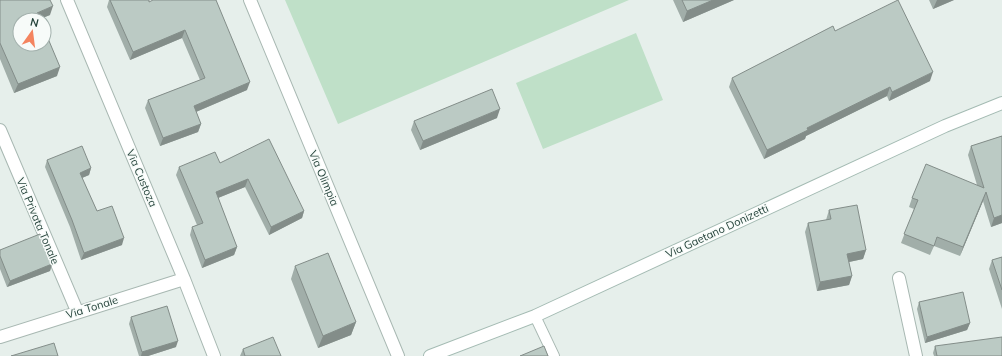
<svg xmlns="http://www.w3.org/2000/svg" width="1002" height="356" font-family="Mulish,sans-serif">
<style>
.green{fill:#bfe0c8}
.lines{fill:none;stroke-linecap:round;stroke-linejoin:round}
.lane-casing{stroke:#a8b8b2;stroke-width:12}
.street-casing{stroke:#a8b8b2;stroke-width:14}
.secondary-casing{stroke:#a4bbb3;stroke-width:14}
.lane{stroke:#fff;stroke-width:10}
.street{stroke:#fff;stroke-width:12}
.secondary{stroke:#fff;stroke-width:12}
.wall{fill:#a1aea9}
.shaded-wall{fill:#838d89}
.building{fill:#bbcac4;stroke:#838d89}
.labels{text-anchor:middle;stroke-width:3;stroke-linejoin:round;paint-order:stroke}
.street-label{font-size:11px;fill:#24423a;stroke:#f7fbf9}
</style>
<rect width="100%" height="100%" fill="#e6efeb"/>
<path class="green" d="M285,0h344l-291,124z
M636,33l27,67 -120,49 -27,-66z"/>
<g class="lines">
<g class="lane-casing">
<path id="lane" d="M535,316l19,40"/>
</g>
<g class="street-casing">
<path id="street" d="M67,0l117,279 30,77
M250,0l148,356
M0,130l77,181
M899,278l17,78
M0,337l184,-58"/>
</g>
<g class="secondary-casing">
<path id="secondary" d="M430,356l105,-40 410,-190 57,-23"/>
</g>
<use href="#lane" class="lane"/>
<use href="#street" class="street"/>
<use href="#secondary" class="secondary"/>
</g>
<path class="wall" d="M0,0l50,15 -10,4 17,57 -43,17 -14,-34z
M109,0h40v2l67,-2 31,90 -51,22 5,12 -3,8 -38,14 -15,-38 3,-8 52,-20 -18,-42 -52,22 -23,-53z
M673,0h61l-51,22z
M929,0h25l-21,9z
M835,31l95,50 -41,20 -2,-5 -81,40 -1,3 -41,20 -35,-72 3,-9z
M497,118l-77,32 -9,-20 3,-9z
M1002,136v87l-11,4 -8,-26 -23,55 -26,-10 -4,9 -29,-12 13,-34 -5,-2 3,-9 65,-13 -9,-30 3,-9z
M47,160l44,8 -2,7 -7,3 15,33 25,34 -41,15 -11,-33 -25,-60z
M220,163l84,48 -2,7 -33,17 -24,-48 -27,11 19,49 -3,8 -32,13 -12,-33 2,-8 5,-2 -21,-50 3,-8z
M829,210l37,40 -3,9 -14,3 3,14 -3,9 -32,6 -12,-59 3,-9 18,-3z
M0,250l52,14 -2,7 -43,16 -7,-18z
M1002,257v52l-13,-40 3,-9z
M295,266l61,56 -5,13 -33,13 -27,-69z
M919,302l51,21 -3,7 -42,13 -8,-34z
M131,317l45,30 -28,9h-9l-10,-32z
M935,346l67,10h-68l-1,-3z
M243,349l38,7h-41z"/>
<path class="shaded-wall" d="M713,0h21l-51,22 4,-11z
M937,0h17l-21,9z
M53,6l-3,9 -13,5v-7z
M185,30l-3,8 -52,22 3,-8z
M60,67l-3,9 -43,17 4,-9z
M933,72l-3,9 -41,20 3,-9z
M250,82l-3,8 -56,24 3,-8z
M890,87l-3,9 -81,40 -1,3 -41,20 3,-9 40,-22z
M500,109l-3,9 -77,32 3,-9z
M201,124l-3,8 -38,14 3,-8z
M91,168l-2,7 -12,5 3,-7z
M248,179l-3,8 -32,13 3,-8z
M986,192l-3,9 -23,55 3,-9z
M304,211l-2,7 -33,17 2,-8z
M1002,215v8l-11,4 3,-9z
M124,238l-2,7 -41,15 3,-7z
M237,247l-3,8 -32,13 3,-8z
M866,250l-3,9 -19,4 3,-9z
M52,264l-2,7 -43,16 3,-6z
M852,276l-3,9 -32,6 3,-9z
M356,322l-5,13 -33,13 5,-12z
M970,323l-3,7 -42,13 2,-6z
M178,341l-2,6 -28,9h-7l1,-4z"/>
<path class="building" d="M0,0h50l3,6 -16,7 3,7h-20v24h24v-15l16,38 -42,17 -18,-41z
M110,0h39v2l4,-2h63l34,82 -56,24 7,18 -38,14 -15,-38 57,-22 -20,-48 -52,22z
M682,0h31l-26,11z
M898,0l35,72 -41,20 -2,-5 -83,41 1,2 -41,20 -35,-72 101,-52 2,5z
M492,89l8,20 -77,32 -9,-20z
M1002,136v79l-8,3 -8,-26 -23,55 -26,-10 -3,9 -30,-12 14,-34 -6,-2 14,-34 58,24 -13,-42z
M269,139l35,72 -33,16 -23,-48 -32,13 21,55 -32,13 -13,-33 11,-4 -24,-56 36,-15 5,11z
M82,146l9,22 -11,5 17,38 15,-5 12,32 -40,15 -12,-33 -25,-60z
M857,205l9,45 -19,4 5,22 -32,6 -12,-59 23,-4 -2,-9z
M40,234l12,30 -42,17 -10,-25v-6z
M328,253l28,69 -33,14 -28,-70z
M1002,257v33l-10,-30z
M963,292l7,31 -43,14 -8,-35z
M167,306l11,35 -36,11 -11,-35z
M273,337l8,19h-36l-2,-7z
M1002,337v19h-65l-2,-10z
M54,343l4,13h-47z
M544,346l4,10h-28z"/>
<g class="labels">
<g class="street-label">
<text transform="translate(142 178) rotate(67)" y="4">Via Custoza</text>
<text transform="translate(324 178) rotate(67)" y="4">Via Olimpia</text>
<text transform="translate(38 221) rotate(67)" y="4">Via Privata Tonale</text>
<text transform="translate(717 231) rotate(-25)" y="4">Via Gaetano Donizetti</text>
<text transform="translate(92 307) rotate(-17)" y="4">Via Tonale</text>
</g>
</g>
<g transform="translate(32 32) rotate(14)"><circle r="19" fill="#f7fbf9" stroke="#a3b1ad"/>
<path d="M0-3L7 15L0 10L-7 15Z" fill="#f4845f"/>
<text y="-6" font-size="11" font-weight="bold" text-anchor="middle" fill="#24423a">N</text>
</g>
</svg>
